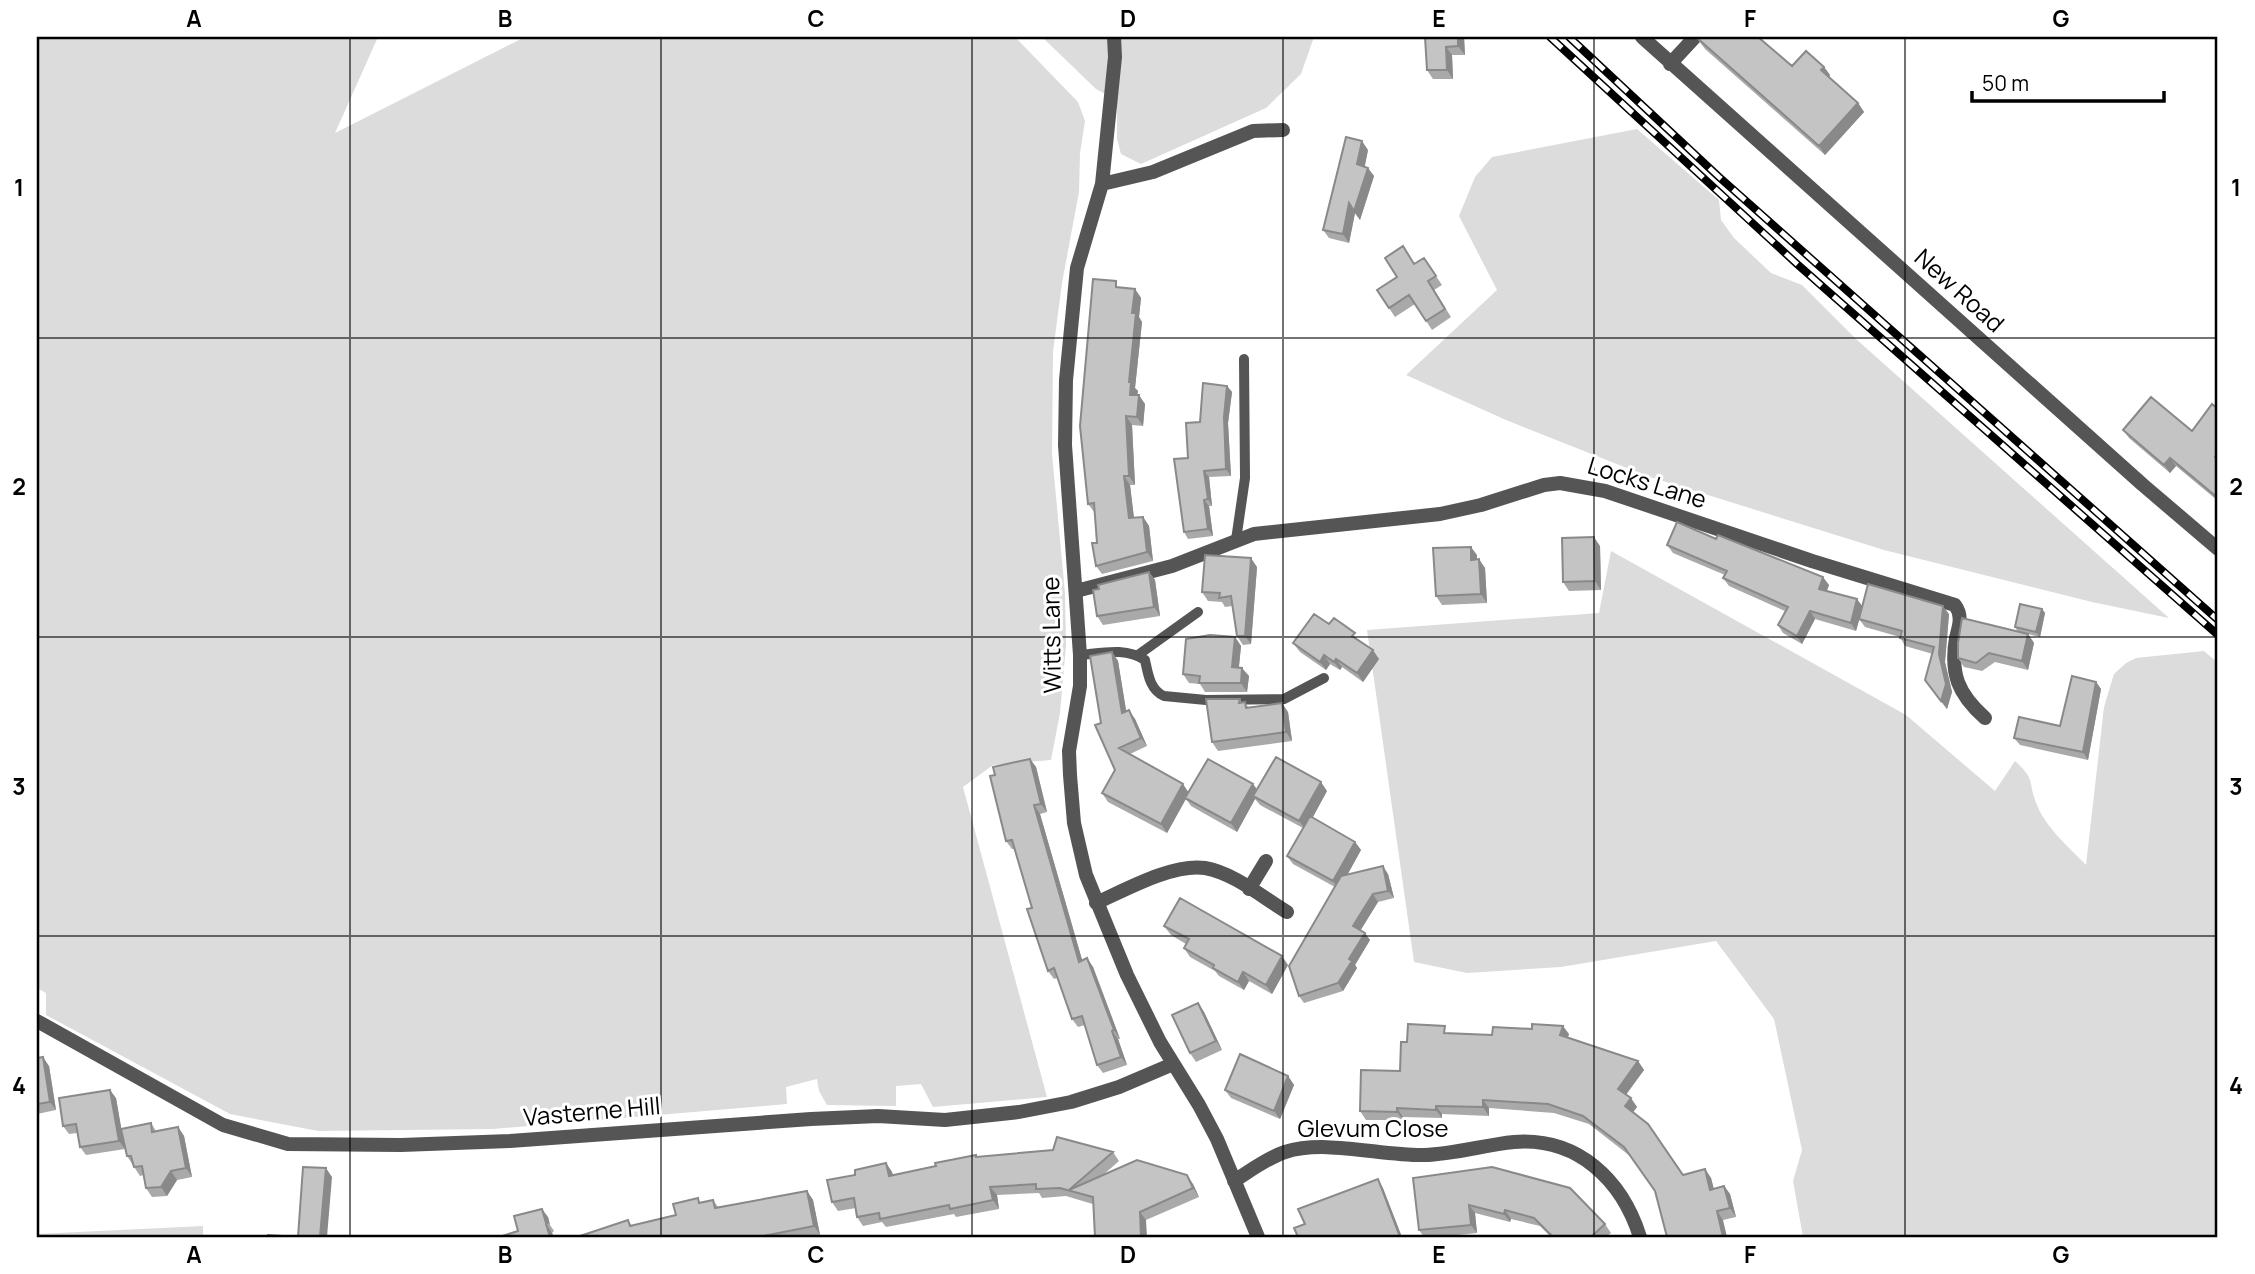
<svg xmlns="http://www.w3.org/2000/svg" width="2255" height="1274" font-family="Manrope,sans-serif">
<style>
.green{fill:#dcdcdc}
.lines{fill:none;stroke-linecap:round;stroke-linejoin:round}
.lane{stroke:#555;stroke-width:10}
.street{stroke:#555;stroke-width:14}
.rail-casing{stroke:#000;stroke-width:8}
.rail{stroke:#fff;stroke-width:5;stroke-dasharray:16;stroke-linecap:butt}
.wall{fill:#a9a9a9}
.shaded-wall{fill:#898989}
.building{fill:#c4c4c4;stroke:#898989;stroke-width:2}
.grid{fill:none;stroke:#000;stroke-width:2;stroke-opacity:0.55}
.labels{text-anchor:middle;stroke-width:6;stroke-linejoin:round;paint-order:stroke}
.street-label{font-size:24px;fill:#000;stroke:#fff}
.neatline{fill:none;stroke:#000;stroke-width:2.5}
.grid-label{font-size:23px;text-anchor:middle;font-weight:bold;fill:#000}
</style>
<rect width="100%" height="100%" fill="#fff"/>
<path class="green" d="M37,37h341l-43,96 190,-96h490l63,65 7,19 -5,32 -1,39 -17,91 -9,69 -1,102 13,139 1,52 -6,68 -9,47 -58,5 -30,22 84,310 -114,10 -12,-23 -25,2v20l-69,-1 -8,-14 -2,-12 -31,8 1,17 -294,25 -175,2 -88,-17 -184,-99v-22l-9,-5z
M1042,37h272l-13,37 -35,34 -125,56 -20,-10 -4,-15v-39l-21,-11z
M1637,129l82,71 2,20 13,18 37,35 31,12 54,54 313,279 -77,-16 -208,-52 -237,-74 -141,-56 -100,-45 91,-85 -38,-74 16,-39 17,-20z
M1611,551l295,164 89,76 20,-30c22,20 12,20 22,44 9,23 32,42 49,60l18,-158 10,-33 12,-11 10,-5 68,-7 14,12v574h-415l-10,-56 9,-31 -28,-131 -58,-78 -155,26 -94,6 -53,-11 -47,-332 232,-17z
M203,1226v11h-166v-3z"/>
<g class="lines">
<path class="lane" d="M1236,540l9,-62 -1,-119
M1080,655c22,-2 46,-8 65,5 3,14 5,30 19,36l42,4 78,-1 40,-21
M1138,655l60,-43"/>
<path class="street" d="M1114,37l1,20 -13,127 -25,84 -11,112 -1,65 15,210v31l-11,65 1,24 4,48 12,52 41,100 33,67 39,63 18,34 41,98
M1642,37l501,448 75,64
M1670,64l25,-27
M1102,184l51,-12 100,-41 30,-1
M1076,591l96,-25 82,-32 186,-20 41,-9 63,-20 16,-2 45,8 207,70 143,44c8,11 4,21 1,33 -6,36 2,56 29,80
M1249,889l17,-28
M1096,903c29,-13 77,-40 109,-35 29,5 57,29 82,44
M37,1021l186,104 65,19 113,1 109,-4 301,-22 67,-3 67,4 74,-8 52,-10 48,-15 54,-23
M1234,1181c16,-10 33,-23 51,-29 40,-13 97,4 139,3 31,-1 60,-10 90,-13 64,-5 108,38 126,95"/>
<g class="rail-casing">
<path id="rail" d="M1550,37l247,227 421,371
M1569,37l150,140 499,443"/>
</g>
<use href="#rail" class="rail"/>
</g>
<path class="wall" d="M1425,37h39l1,18h-13l1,24h-20l-6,-9z
M1696,37l96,29 32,1 6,8 -1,2 29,26 6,9 -39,43 -120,-106z
M1368,150l-3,16 9,10 -14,44 -5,-7 -6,30 -20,-5 -6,-8z
M1424,258l18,27 -8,5 17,27 -19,13 -17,-26 -20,13 -18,-27z
M1121,287l14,2 6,9 -2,19 3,5 -7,66 3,3 -1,4 8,9 -2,22 -11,-1 3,60h-5l4,33 9,-1 6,9 4,35 -51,13 -6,-8 1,-23 -2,-30 -7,-9z
M1227,386l5,6 -4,31 3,53 -22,1 3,29h-3l4,30 -25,3 -4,-7 4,-74 12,-36z
M2218,409v92l-42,-35 -6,7 -41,-35 -6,-8 69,1z
M1716,539l113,46 -2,6 35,16 87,7 -4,48 7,30 -5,17 -22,-29 8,-26 -28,-8 -5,-9 -35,-10 -6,-8 -3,12 -41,-12 -13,25 -19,-11 -5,-8 7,-14 -56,-25 -6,-8 2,-3 -52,-22 -6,-8z
M1600,546l1,44 -32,1 -6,-9z
M1477,555v4l8,9 2,35 -45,2 -6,-9z
M1257,567l-6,77 -8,1 -6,-9 -5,-30 -7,1 -3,-5 -14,-1 -6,-9z
M1149,572l6,8 5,36 -57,9 -6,-9z
M2042,609l3,4 -5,24 -12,-3 6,9 -6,27 -33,-8 -13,9 -18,-4 -6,-9 60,-26 -3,-5z
M1329,624l32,18 18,17 -16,23 -21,-15 -2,3 -10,-6 -4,6 -26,-18 -7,-9z
M1235,637l6,9 -2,21 10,9 -2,16h-42l-5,-8 -11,-1 -6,-9z
M1112,652l6,9 8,50 9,8 12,27 -17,8 58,38 65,-8 4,6 70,1 -15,27 43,24 6,8 -14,25 41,-1 6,24 -16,4 -18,28 10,10 -15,25 2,3 -14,23 -39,12 -5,-7 36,-109 -42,-23 -6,-8 16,-28 -43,-23 -5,-6 -18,33 -46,-26 -5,-7 -19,34 -59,-31 -6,-9 13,-23 -14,-47z
M2096,682l5,7 -13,71 -68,-15 -6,-7 46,-12z
M1240,699l2,4 7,4 39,5 4,29 -74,10 -6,-9z
M1030,759l6,8 11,45 -7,2 42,146 5,-2 6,9 27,72h-2l9,26 -24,8 -6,-8 -12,-40 -7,2 -6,-8 -15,-41 -3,1 -6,-8 -16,-63 -18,-59h-2l-6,-8z
M1164,926l124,39 -16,29 -23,-13 -5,9 -25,-14 -4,-5 -25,-14 -6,-9 2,-4 -15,-9z
M1198,1003l6,9 18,38 -26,12 -6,-9z
M1450,1033l42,2 77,-1 -2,4 71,23 6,9 -18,25 11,12 -4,5 50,63 22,-6 6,9 3,11 10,-3 6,8 6,23 -13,3 -58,5 -10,-34 -25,-35 -41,-32 -35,-11 -65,-5v8l-47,-2v4l-39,-1v3h-37l-6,-9 40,-40 7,-29z
M37,1055v3l12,8 7,44 -19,4z
M1288,1076l6,9 -14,34 -49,-21 -6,-8z
M116,1098l5,31 30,-6 5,8 22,-4 6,9 8,41 -15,3 -10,16 -15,1 -6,-9 -2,-13 -4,1 -13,-20 -5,-26 3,19 -39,6 -6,-8 -3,-14 -8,1 -6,-8z
M1113,1152l6,9 -16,14 90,9 6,13 -53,23 -80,-24 -24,2 -3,-5 -42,2 2,14 -43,8 -2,-3 -68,13 -4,-5 -19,4 -6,-9 -1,-9 -18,3 -6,-9 23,-27 31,-12 6,9 1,3 43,-9 40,-11 1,2z
M1413,1178l192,46 6,9 -5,4h-55l-11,-11 -29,-7 -1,3 -35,-9 2,20 -37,4h-16l-5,-7z
M807,1191l6,9 7,35 -13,2h-230l51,-17 4,6 44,-11 25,-13 12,-2 5,7z
M548,1217l2,8 4,6 -2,2 2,4h-55l19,-6z"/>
<path class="shaded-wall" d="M1458,37h6l1,18 -7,-9z
M1446,47l6,8 1,24 -6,-9z
M1824,67l6,8 -2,4 -7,-9z
M1858,103l6,9 -39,43 -6,-9z
M1362,141l6,9 -5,23 -6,-9z
M1368,168l6,8 -14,44 -5,-7 -6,30 -6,-9 6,-31z
M1135,289l6,9 -2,19 3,5 -7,66 3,3 -2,12 -6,-8 -1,-13 3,-69z
M1227,386l5,6 -4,31 3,53 -5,-7 -2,-52z
M1139,395l6,9 -2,22 -6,-9z
M1126,416l6,9 3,60 -6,-9z
M2170,458l6,8 -6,7 -6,-8z
M1204,471l5,6 3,29 -4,-7z
M1124,476l6,9 5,42 -6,-9z
M1204,500l5,6 4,30 -5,-7z
M1143,517l6,9 4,35 -6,-9z
M1594,537l6,9 1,44 -6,-9z
M1471,547l6,8v13l-6,-8z
M1251,558l6,9 -6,77 -6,-8z
M1479,559l6,9 2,35 -6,-9z
M1149,572l6,8 5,36 -6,-9z
M1823,577l6,8 -5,12 -5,-8z
M1857,599l6,8 -7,24 -5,-8z
M1943,606l6,8 -4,48 7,30 -5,17 -6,-8 -2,-47z
M2042,609l3,4 -5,24 -4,-5z
M1810,611l5,8 -13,25 -5,-8z
M2028,634l6,9 -6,27 -6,-9z
M1235,637l6,9 -3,29 -6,-8z
M1373,650l6,9 -16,23 -6,-9z
M1112,652l6,9 10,61 -6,-9z
M1324,655l6,9 -4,6 -6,-8z
M1336,659l6,8 -2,3 -6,-8z
M1242,668l7,8 -2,16 -6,-9z
M2096,682l5,7 -13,71 -5,-8z
M1282,703l6,9 4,29 -6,-9z
M1129,710l6,9 12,27 -6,-8z
M1030,759l6,8 11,45 -6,-8z
M1321,782l6,9 -21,39 -7,-9z
M1183,784l6,9 -22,40 -6,-9z
M1253,784l6,8 -6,4 2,3 -18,33 -6,-9z
M1034,805l6,9 45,156 -6,-8z
M1355,842l6,8 -22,40 -6,-9z
M1383,866l5,8 6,24 -6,-7z
M1373,894l5,8 -19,31 -6,-7z
M1365,933l5,7 -15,25 2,3 -14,23 -5,-8 11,-24z
M1282,956l6,9 -16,29 -6,-9z
M1087,958l6,9 27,72 -6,-9z
M1243,972l6,9 -5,9 -6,-8z
M1198,1003l6,9 18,38 -6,-9z
M1563,1026l6,8 -3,10 -6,-9z
M1112,1031l6,8 9,26 -6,-8z
M43,1057l6,9 7,44 -6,-8z
M1638,1061l6,9 -20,27 -6,-8z
M1288,1076l6,9 -14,34 -6,-8z
M110,1090l6,8 9,51 -6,-8z
M1631,1098l6,9 -6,8 -6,-9z
M1483,1100l6,8v8l-6,-9z
M1436,1106l6,8v4l-6,-8z
M1397,1108l6,9v3l-6,-8z
M178,1127l6,9 8,41 -6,-9z
M886,1163l6,9 3,12 -6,-8z
M326,1168l6,9 -5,60h-7z
M1705,1169l6,9 5,20 -6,-8z
M171,1171l6,9 -10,16 -6,-9z
M1187,1175l6,9 6,13 -6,-9z
M1378,1179l5,9 19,49h-2z
M1724,1186l6,8 6,23 -6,-9z
M990,1187l7,8 2,14 -6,-9z
M807,1191l6,9 7,35 -6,-9z
M1469,1205l6,8 2,20 -6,-8z
M542,1209l6,8 2,8 -2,-3 -1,2z
M1505,1210l6,9 -1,3 -6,-8z
M1717,1211l6,9 4,17h-4z
M1140,1212l6,8 1,17h-6z
M546,1224l6,9 2,4h-4z"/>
<path class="building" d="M1425,37h33v9l-12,1 1,23h-20z
M1696,37h62l34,29 14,-15 18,16 -3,3 37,33 -39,43z
M1346,137l16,4 -5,23 11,4 -14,43 -5,-8 -6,31 -20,-4z
M1403,246l11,18 10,-6 12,18 -8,5 17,28 -19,12 -17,-26 -20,13 -12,-18 20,-13 -12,-19z
M1093,279l23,2v6l19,2 -3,24h4l-7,69h2l-1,13h9l-2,22 -11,-1 3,60h-5l5,42 14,-1 4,35 -51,14 -4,-23h5l-3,-40 -6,1 -8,-78z
M1203,383l24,3 -3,31 2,52 -22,2 4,28 -4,1 4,29 -24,3 -10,-73 14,-1 -2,-35 14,-1z
M2151,397l41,34 20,-27 6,5v44l-3,4 3,3v38l-48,-40 -6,7 -41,-35z
M1677,522l39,17 2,-4 105,42 -4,12 38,10 -6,24 -41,-12 -13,25 -19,-11 10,-18 -65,-29 4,-7 -60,-26z
M1594,537l1,44 -32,1 -1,-44z
M1471,547v13l8,-1 2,35 -45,2 -3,-48z
M1205,555l46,3 -6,78h-8l-6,-40 -12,2 1,-5 -18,-1z
M1149,572l5,35 -57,9 -4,-26 6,-1 -1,-4z
M1868,584l75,22 -4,48 7,30 -5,17 -16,-21 9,-33 -34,-9 2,-7 -43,-12z
M2020,604l22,5 -6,23 -21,-5z
M1314,614l15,10 5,-6 21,15 -3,3 21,14 -16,23 -21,-14 -2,3 -10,-7 -4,7 -27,-19z
M1962,618l66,16 -6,27 -33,-8 -13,10 -18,-5v-15z
M1210,635l25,2 -3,30 10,1 -1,15h-42l1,-7 -17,-2 3,-35z
M1112,652l10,61 7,-3 12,28 -22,10 64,36 -22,40 -59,-31 13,-23 -20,-45 6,-2 -11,-67z
M2072,676l24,6 -13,70 -69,-14 5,-21 41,9z
M1206,699h34l-1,4 6,-1 1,6 36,-5 4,29 -74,10z
M1276,757l45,25 -22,39 -46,-25z
M1030,759l11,45 -7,1 45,157 8,-4 27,72 -2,1 9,26 -24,8 -15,-49 -10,3 -18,-51 -6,3 -21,-62 5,-1 -20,-68 -6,1 -16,-65 5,-1 -2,-8z
M1208,759l45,25 -22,39 -46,-25z
M1310,816l45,26 -22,39 -46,-25z
M1383,866l5,25 -15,3 -20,32 12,7 -16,26 3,2 -14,22 -39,13 -10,-30 52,-90z
M1180,898l102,58 -16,29 -23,-13 -5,10 -25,-14 1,-3 -30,-17 5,-9 -25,-13z
M1198,1003l18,38 -26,12 -18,-38z
M1408,1024l37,2 -1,7 48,2 1,-8 39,2v-5l31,2 -3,9 78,26 -20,28 13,9 -6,8 23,18 35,51 22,-6 5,21 14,-4 6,22 -13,3 6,26h-56l-12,-46 -31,-44 -41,-31 -35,-12 -65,-4v7l-47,-1v4l-39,-2v4l-37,-1 1,-41 39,1 1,-29h6z
M1240,1054l48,22 -14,35 -49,-21z
M43,1057l7,45 -13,2v-46z
M110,1090l9,51 -39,6 -4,-23 -13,2 -4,-28z
M151,1123l1,9 26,-5 8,41 -15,3 -10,16 -15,1 -4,-22 -8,1 -3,-11h-4l-6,-27z
M1057,1137l56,15 -44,38 68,-30 50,15 6,13 -53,24 1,25h-46l-2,-40 -33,-9 -24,1v-5l-46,3 3,13 -43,9 -1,-4 -69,14 -1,-6 -22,4 -3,-19 -22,4 -5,-22 28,-5v-5l31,-7 3,13 47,-10 -1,-3 41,-8v2l77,-7z
M303,1167l23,1 -6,69h-22z
M1492,1167l78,21 35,36 -14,13h-38l-19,-19 -29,-8 -1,4 -35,-9 2,20 -52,5 -6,-52z
M1378,1179l22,58h-102l-4,-9 11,-4 -7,-15z
M807,1191l7,35 -56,11h-181l51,-17 2,6 46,-11 -3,-11 25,-6 1,5 14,-3 2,8z
M542,1209l4,14 2,-1 -2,2 4,13h-51l19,-6 -4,-15z
M268,1235l29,2h-29z"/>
<path class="grid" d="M350,37v1200M661,37v1200M972,37v1200M1283,37v1200M1594,37v1200M1905,37v1200M37,338h2181M37,637h2181M37,936h2181"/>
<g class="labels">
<g class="street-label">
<text transform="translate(1959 291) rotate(42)" y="8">New Road</text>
<text transform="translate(1647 483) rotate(17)" y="8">Locks Lane</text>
<text transform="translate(1052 635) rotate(-91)" y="8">Witts Lane</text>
<text transform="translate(592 1112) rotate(-5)" y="8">Vasterne Hill</text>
<text x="1373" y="1137">Glevum Close</text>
</g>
</g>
<rect width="2255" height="1274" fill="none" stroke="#ffffff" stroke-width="77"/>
<path d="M1972 91v10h192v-10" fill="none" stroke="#000000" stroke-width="3.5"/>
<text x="1982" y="91" font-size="21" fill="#000000" stroke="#ffffff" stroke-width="5" paint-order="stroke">50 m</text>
<rect x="38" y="38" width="2178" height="1198" class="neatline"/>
<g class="grid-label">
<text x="194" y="27">A</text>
<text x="505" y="27">B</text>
<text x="816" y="27">C</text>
<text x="1128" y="27">D</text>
<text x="1439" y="27">E</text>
<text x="1750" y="27">F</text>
<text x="2061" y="27">G</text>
<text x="19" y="196">1</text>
<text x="2236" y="196">1</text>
<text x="19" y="495">2</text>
<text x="2236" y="495">2</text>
<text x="19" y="795">3</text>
<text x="2236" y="795">3</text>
<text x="19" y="1094">4</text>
<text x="2236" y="1094">4</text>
<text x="194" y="1263">A</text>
<text x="505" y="1263">B</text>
<text x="816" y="1263">C</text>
<text x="1128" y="1263">D</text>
<text x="1439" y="1263">E</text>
<text x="1750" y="1263">F</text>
<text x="2061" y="1263">G</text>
</g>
</svg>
